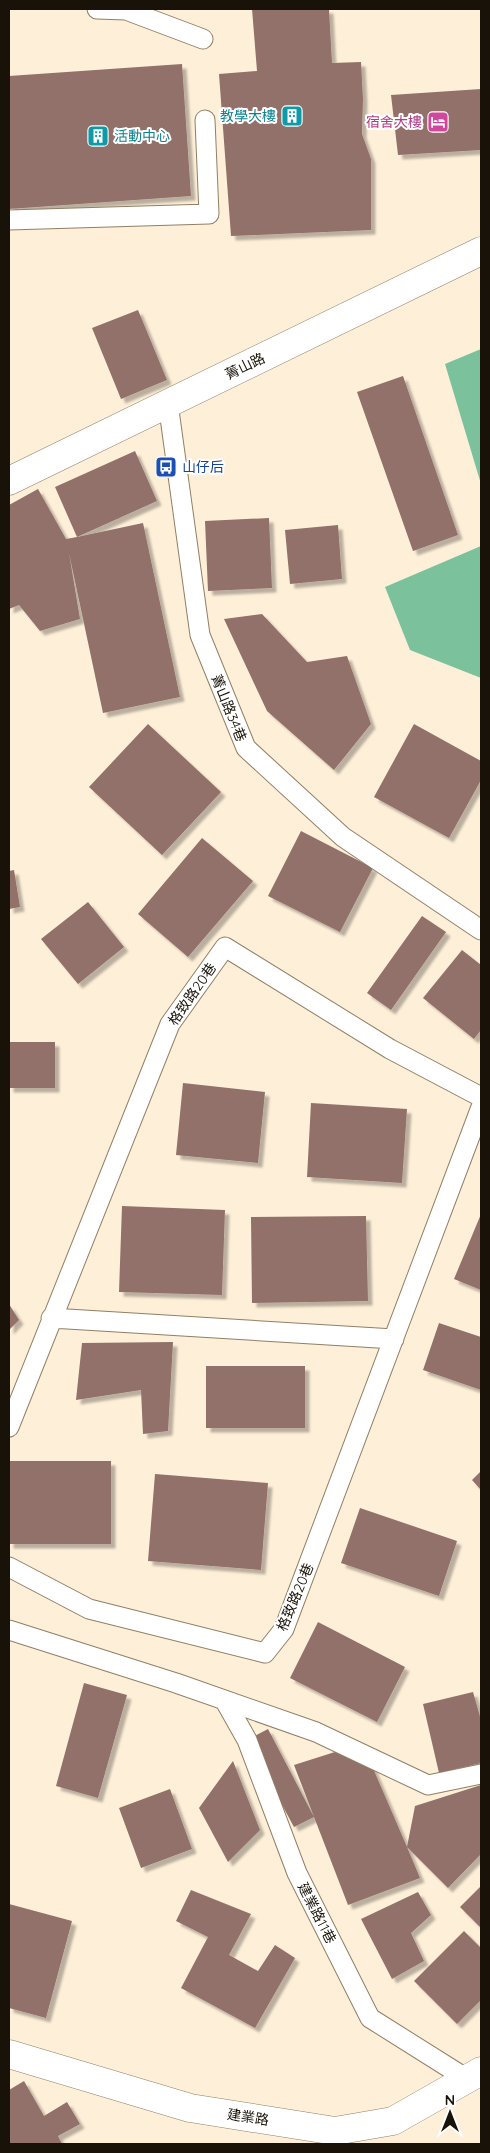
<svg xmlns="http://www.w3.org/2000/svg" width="490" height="2153" font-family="Quicksand,'Noto Sans TC',sans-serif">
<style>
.forest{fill:#7ac19c}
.building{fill:#917169;filter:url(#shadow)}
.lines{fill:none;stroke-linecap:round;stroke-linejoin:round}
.service-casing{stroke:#917f65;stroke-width:21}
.minor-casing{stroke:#917f65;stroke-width:29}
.tertiary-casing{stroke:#917f65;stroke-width:29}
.service{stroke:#fff;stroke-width:19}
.minor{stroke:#fff;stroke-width:28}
.tertiary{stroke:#fff;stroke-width:28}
.labels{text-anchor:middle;stroke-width:4;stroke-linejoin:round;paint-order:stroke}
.culture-label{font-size:14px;fill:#0d838f;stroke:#fff;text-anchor:end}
.hotel-label{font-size:14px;fill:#b23c85;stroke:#fff;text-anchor:end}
.street-label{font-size:14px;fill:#181208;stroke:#fff}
.transit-label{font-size:14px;fill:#164399;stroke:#fff;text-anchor:start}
</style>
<defs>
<filter id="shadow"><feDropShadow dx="4.5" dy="4.5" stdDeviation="1" flood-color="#0004"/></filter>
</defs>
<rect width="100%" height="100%" fill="#feefd8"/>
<path class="forest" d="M481,349v135l-36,-120z
M481,546v132l-71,-28 -25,-63z"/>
<path class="building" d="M252,9h77l3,54 29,-1 2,37 -1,35 9,25v71l-140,6 -12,-162 38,-3z
M182,64l9,132 -182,13v-133z
M481,89v61l-83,5 -7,-60z
M138,310l29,70 -46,19 -29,-71z
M403,376l55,159 -45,16 -56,-159z
M135,451l22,50 -80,36 66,-14 37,174 -77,16 -34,-160 11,66 -40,12 -21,-26 -10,4v-104l29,-16 28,50 11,-2 -22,-50z
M269,518l3,70 -64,3 -3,-70z
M338,525l4,54 -52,5 -5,-54z
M262,614l45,48 40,-6 24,68 -37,46 -67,-59 -43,-92z
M148,724l73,68 -59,63 -73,-68z
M414,724l67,37v19l-32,58 -75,-41z
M301,831l72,37 -33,64 -72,-36z
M202,838l51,43 -65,76 -50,-43z
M14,870l6,37 -11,2v-38z
M88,902l36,45 -46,37 -37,-45z
M422,916l24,16 -55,78 -24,-17z
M462,950l19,15v65l-7,9 -51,-41z
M9,1042h46v46h-46z
M183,1083l82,9 -7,71 -82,-8z
M311,1103l96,6 -5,74 -95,-6z
M122,1206l103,4 -3,85 -103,-3z
M481,1214v76l-27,-11z
M366,1216l2,85 -116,2 -1,-86z
M9,1304l10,16 -10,10z
M439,1323l42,14v53l-58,-20z
M173,1342l-5,89 -25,3 -2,-44 -65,10 6,-57z
M206,1366h99v62h-99z
M9,1461h102v83h-102z
M481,1471v19l-9,-10z
M155,1474l113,9 -7,87 -113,-9z
M360,1508l97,33 -18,55 -98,-33z
M318,1622l87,45 -28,55 -87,-44z
M84,1683l43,12 -29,103 -42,-12z
M473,1692l8,28v43l-42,10 -16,-69z
M268,1729l46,88 -20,10 -47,-87z
M338,1751l34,15 35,81 8,-41 66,-21v69l-33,34 -41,-41 13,31 -72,27 -54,-140z
M233,1761l27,69 -32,32 -29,-54z
M170,1789l22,60 -51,19 -22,-60z
M481,1886v42l-21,-21z
M191,1890l60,24 -22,41 29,16 17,-26 20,13 -40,70 -74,-40 27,-51 -32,-16z
M418,1892l13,23 -20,18 13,28 -32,18 -31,-60z
M9,1904l63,17 -26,97 -37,-10z
M464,1931l17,17v52l-24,24 -43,-43z
M24,2081l20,35 23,-14 13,22 -22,12 4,8h-53v-54z"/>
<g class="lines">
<g class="service-casing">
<path id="service" d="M97,9l29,1 77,29
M9,220l200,-6 -4,-94
M168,403l32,232 46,113 97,89 138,93
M51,1318l343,21
M9,1427l161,-403 55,-77 165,102 91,48
M9,1567l80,42 176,44 19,-24 197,-522
M9,1630l167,53 140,49 112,53 53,-11
M225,1701l22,39 50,133 73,145 97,61"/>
</g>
<g class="minor-casing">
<path id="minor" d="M9,2054l181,54 145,23 58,-10 88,-50"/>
</g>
<g class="tertiary-casing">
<path id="tertiary" d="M9,481l472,-230"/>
</g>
<use href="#service" class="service"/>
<use href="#minor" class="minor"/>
<use href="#tertiary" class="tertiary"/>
</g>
<defs>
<g id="building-square" transform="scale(1.125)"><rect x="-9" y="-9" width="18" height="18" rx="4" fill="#0f9aa8" stroke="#fff"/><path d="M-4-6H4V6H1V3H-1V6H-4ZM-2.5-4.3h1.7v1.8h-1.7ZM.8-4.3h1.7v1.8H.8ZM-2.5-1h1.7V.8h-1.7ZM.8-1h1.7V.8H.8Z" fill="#fff"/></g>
<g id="hotel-square" transform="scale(1.125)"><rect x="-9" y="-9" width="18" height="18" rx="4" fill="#d1479c" stroke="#fff"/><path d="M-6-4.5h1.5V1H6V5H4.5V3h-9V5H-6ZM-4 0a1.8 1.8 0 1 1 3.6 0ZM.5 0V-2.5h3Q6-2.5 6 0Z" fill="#fff"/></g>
<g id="bus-square" transform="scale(1.125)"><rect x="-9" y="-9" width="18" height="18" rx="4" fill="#1a4fb4" stroke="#fff"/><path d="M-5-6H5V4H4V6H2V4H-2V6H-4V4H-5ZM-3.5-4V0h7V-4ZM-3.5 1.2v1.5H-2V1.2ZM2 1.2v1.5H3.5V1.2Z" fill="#fff"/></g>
</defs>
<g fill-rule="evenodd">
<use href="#building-square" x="292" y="116"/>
<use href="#hotel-square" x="438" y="122"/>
<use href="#building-square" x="98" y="136"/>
<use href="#bus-square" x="166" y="467"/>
</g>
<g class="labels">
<g class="culture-label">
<text x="276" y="121">教學大樓</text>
<text x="114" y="141" text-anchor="start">活動中心</text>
</g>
<g class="hotel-label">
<text x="422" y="127">宿舍大樓</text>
</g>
<g class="street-label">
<text transform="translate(245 366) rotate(-26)" y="5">菁山路</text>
<text transform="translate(229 708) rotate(68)" y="5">菁山路34巷</text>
<text transform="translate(192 994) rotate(-55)" y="5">格致路20巷</text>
<text transform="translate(295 1597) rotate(-67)" y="5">格致路20巷</text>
<text transform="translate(317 1913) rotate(63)" y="5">建業路11巷</text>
<text transform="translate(248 2117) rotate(9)" y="5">建業路</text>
</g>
<g class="transit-label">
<text x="182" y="472">山仔后</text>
</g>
</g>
<rect width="490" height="2153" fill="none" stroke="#181208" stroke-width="20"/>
<g transform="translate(450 2113)" stroke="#ffffff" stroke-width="4" paint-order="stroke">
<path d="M0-4L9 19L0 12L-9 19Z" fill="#181208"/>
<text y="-8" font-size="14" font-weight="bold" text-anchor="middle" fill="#181208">N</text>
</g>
</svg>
